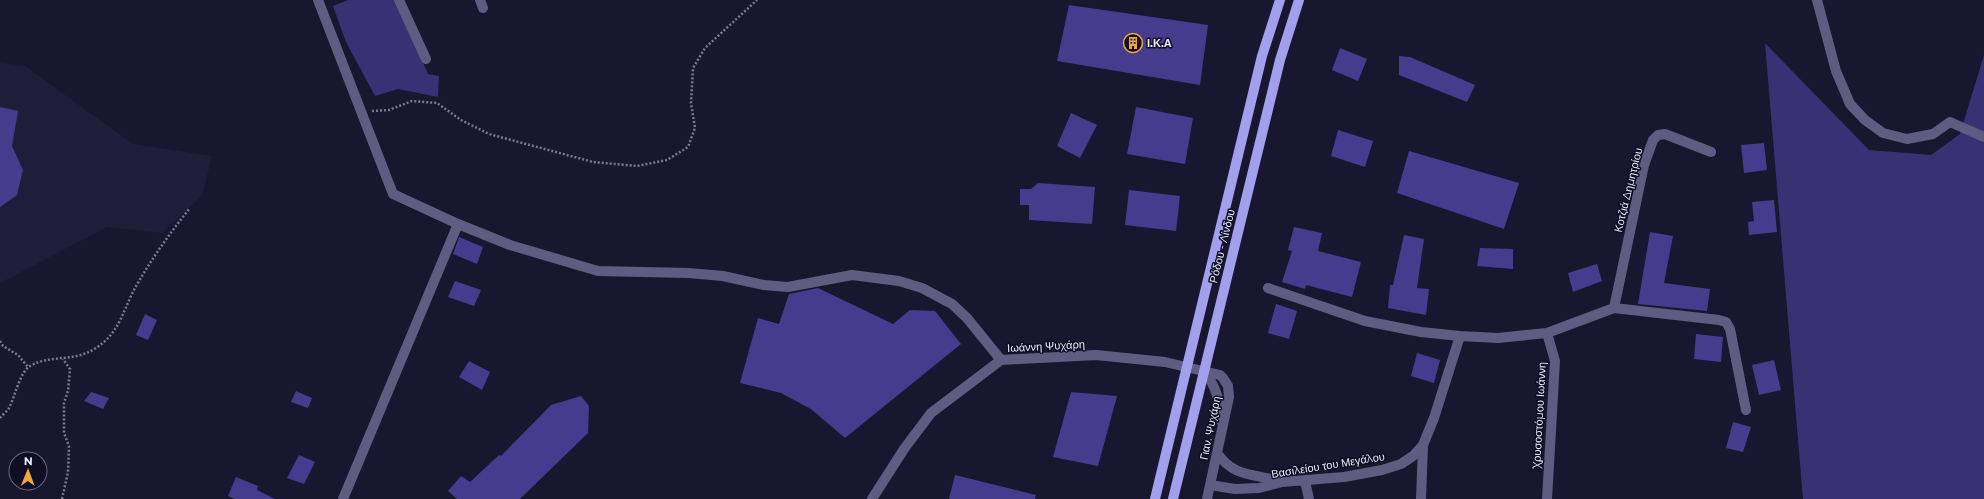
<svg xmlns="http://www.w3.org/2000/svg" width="1984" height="499" font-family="Montserrat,sans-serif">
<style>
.built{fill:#201d3b}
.green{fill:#393173}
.building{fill:#463b8c}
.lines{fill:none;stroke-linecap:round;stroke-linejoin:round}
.path{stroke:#7a798d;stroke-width:2.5;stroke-dasharray:2 2;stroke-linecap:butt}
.minor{stroke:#5e5d81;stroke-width:10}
.primary{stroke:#a29fec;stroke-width:10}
.labels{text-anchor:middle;stroke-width:3;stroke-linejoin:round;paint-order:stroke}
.poi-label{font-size:11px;font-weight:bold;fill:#eaebfb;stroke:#100e25;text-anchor:start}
.street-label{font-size:11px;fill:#eaebfb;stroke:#100e25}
</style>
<rect width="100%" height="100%" fill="#19172f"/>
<path class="built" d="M0,63l25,3 108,78 79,12 -10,40 -40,37 -55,-6 -107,56z"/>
<path class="green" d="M348,0h47l33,74 11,2 -1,21 -40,-8 -23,7 -29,-54 -13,-36z
M1765,43l104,107 62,5 29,-21 24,-79v444h-181z"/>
<path class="building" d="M1069,5l139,20 -8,60 -143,-24z
M1340,48l27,11 -9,22 -26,-11z
M1399,56l11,1 65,28 -8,17 -68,-27z
M0,107l18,4 -6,35 11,24 -6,25 -17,12z
M1136,107l57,11 -8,46 -58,-10z
M1071,113l26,12 -17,33 -23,-12z
M1338,130l35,11 -8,26 -34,-11z
M1764,143l3,27 -23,3 -3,-28z
M1409,151l110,32 -15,46 -107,-36z
M1038,183l57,4 -3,37 -63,-4v-15h-9v-16h11z
M1129,190l51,6 -4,35 -51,-6z
M1774,200l3,32 -28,3 -1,-13 6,-1 -2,-19z
M1294,227l28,6 -4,18 43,11 -9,35 -46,-12 -1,4 -23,-7 10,-31 -4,-1z
M1650,232l23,4 -9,47 46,6 -3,22 -69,-7z
M1404,235l20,4 -7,49 12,1 -3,26 -38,-7 2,-23h3z
M459,237l24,10 -6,17 -24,-10z
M1480,248l33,1v20l-36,-3z
M1597,264l5,17 -29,11 -5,-19z
M455,281l26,9 -7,16 -26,-9z
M818,288l75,36 17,-14 25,1 26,33 -116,94 -34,-29 -30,-16 -41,-10 18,-65 21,6 10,-30z
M1276,304l21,7 -8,28 -21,-6z
M145,314l12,6 -9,20 -12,-5z
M1696,334l27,3 -2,25 -27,-3z
M1417,353l23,7 -6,23 -23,-7z
M1774,360l7,30 -22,5 -7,-30z
M469,361l21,11 -8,18 -23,-13z
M296,391l16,7 -4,10 -17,-6z
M91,392l18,6 -6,11 -19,-8z
M1071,392l46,4 -19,70 -45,-9z
M581,396l8,10 -1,27 -68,66h-63l-9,-8 13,-15 9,6 29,-27 2,1 50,-51z
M1733,422l18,5 -8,25 -17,-4z
M299,455l16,7 -11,22 -17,-6z
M955,475l81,20 -1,4h-86z
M236,477l22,9 -1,4 18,9h-40l-7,-3z"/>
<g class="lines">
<path class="path" d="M372,111l17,-1 23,-9 25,2 24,17 28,14 104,28 44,4 30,-6 21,-13 7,-19 -4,-25 2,-35 12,-20 52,-48
M0,341l3,5 15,9 10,12
M0,418c3,-4 8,-7 10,-12 5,-10 10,-34 20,-40 25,-14 49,0 76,-26 14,-13 19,-33 28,-50 16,-29 35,-56 56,-82
M62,499l6,-27 1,-26 -5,-13v-30l4,-12 2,-22 -7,-10"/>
<path class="minor" d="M318,0l75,194 65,30 52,21 88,26 90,2 35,3 41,9 24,2 64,-12 47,6 23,7 30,16 15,14 34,42
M399,0l27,59
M480,0l3,8
M1817,0l19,71 14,33 15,16 18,13 24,6 26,-5 17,-12 34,15
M1268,288l97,33 56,11 39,4 38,2 49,-5 67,-25 105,12 7,2 4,7 16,81
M1614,308l30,-143 9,-25 5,-5 7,-1 46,18
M1204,371c12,15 16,30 17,50
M1217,453c18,26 39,20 65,29
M1305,481l4,18
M1210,485l25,4 24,-1 23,-6 62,-5 38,-7 19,-6 12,-8 10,-11 11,-27 26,-82
M343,499l115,-275
M872,499l32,-50 27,-36 70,-53 95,-5 69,7 55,13 3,3 5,8 1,11 -22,102
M1421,499l2,-54
M1547,499l8,-138 -8,-28"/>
<path class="primary" d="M1155,499l107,-443 18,-56
M1173,499l107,-439 19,-60"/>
</g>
<defs>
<g id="building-ring" transform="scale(1)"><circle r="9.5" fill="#100e25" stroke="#eda83b" stroke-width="1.5"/><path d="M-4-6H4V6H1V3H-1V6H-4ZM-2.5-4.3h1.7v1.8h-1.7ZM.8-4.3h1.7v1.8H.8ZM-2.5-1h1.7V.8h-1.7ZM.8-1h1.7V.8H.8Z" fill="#eda83b"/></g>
</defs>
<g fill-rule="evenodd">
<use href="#building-ring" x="1133" y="43"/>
</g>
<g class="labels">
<g class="poi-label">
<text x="1147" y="47">Ι.Κ.Α</text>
</g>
<g class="street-label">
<text transform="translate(1628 190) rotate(-76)" y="4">Κοτζιά Δημητρίου</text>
<text transform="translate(1222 246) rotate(-76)" y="4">Ρόδου - Λίνδου</text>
<text transform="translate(1046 346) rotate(-3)" y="4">Ιωάννη Ψυχάρη</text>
<text transform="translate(1539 415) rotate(-87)" y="4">Χρυσοστόμου Ιωάννη</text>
<text transform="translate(1210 428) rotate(-78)" y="4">Γιαν. Ψυχάρη</text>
<text transform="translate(1328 465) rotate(-9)" y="4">Βασιλείου του Μεγάλου</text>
</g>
</g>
<g transform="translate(28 471) rotate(1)"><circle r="19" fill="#100e25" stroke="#67667b"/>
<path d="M0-3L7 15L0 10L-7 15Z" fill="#eda83b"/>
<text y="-6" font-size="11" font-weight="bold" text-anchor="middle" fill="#eaebfb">N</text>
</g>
</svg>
